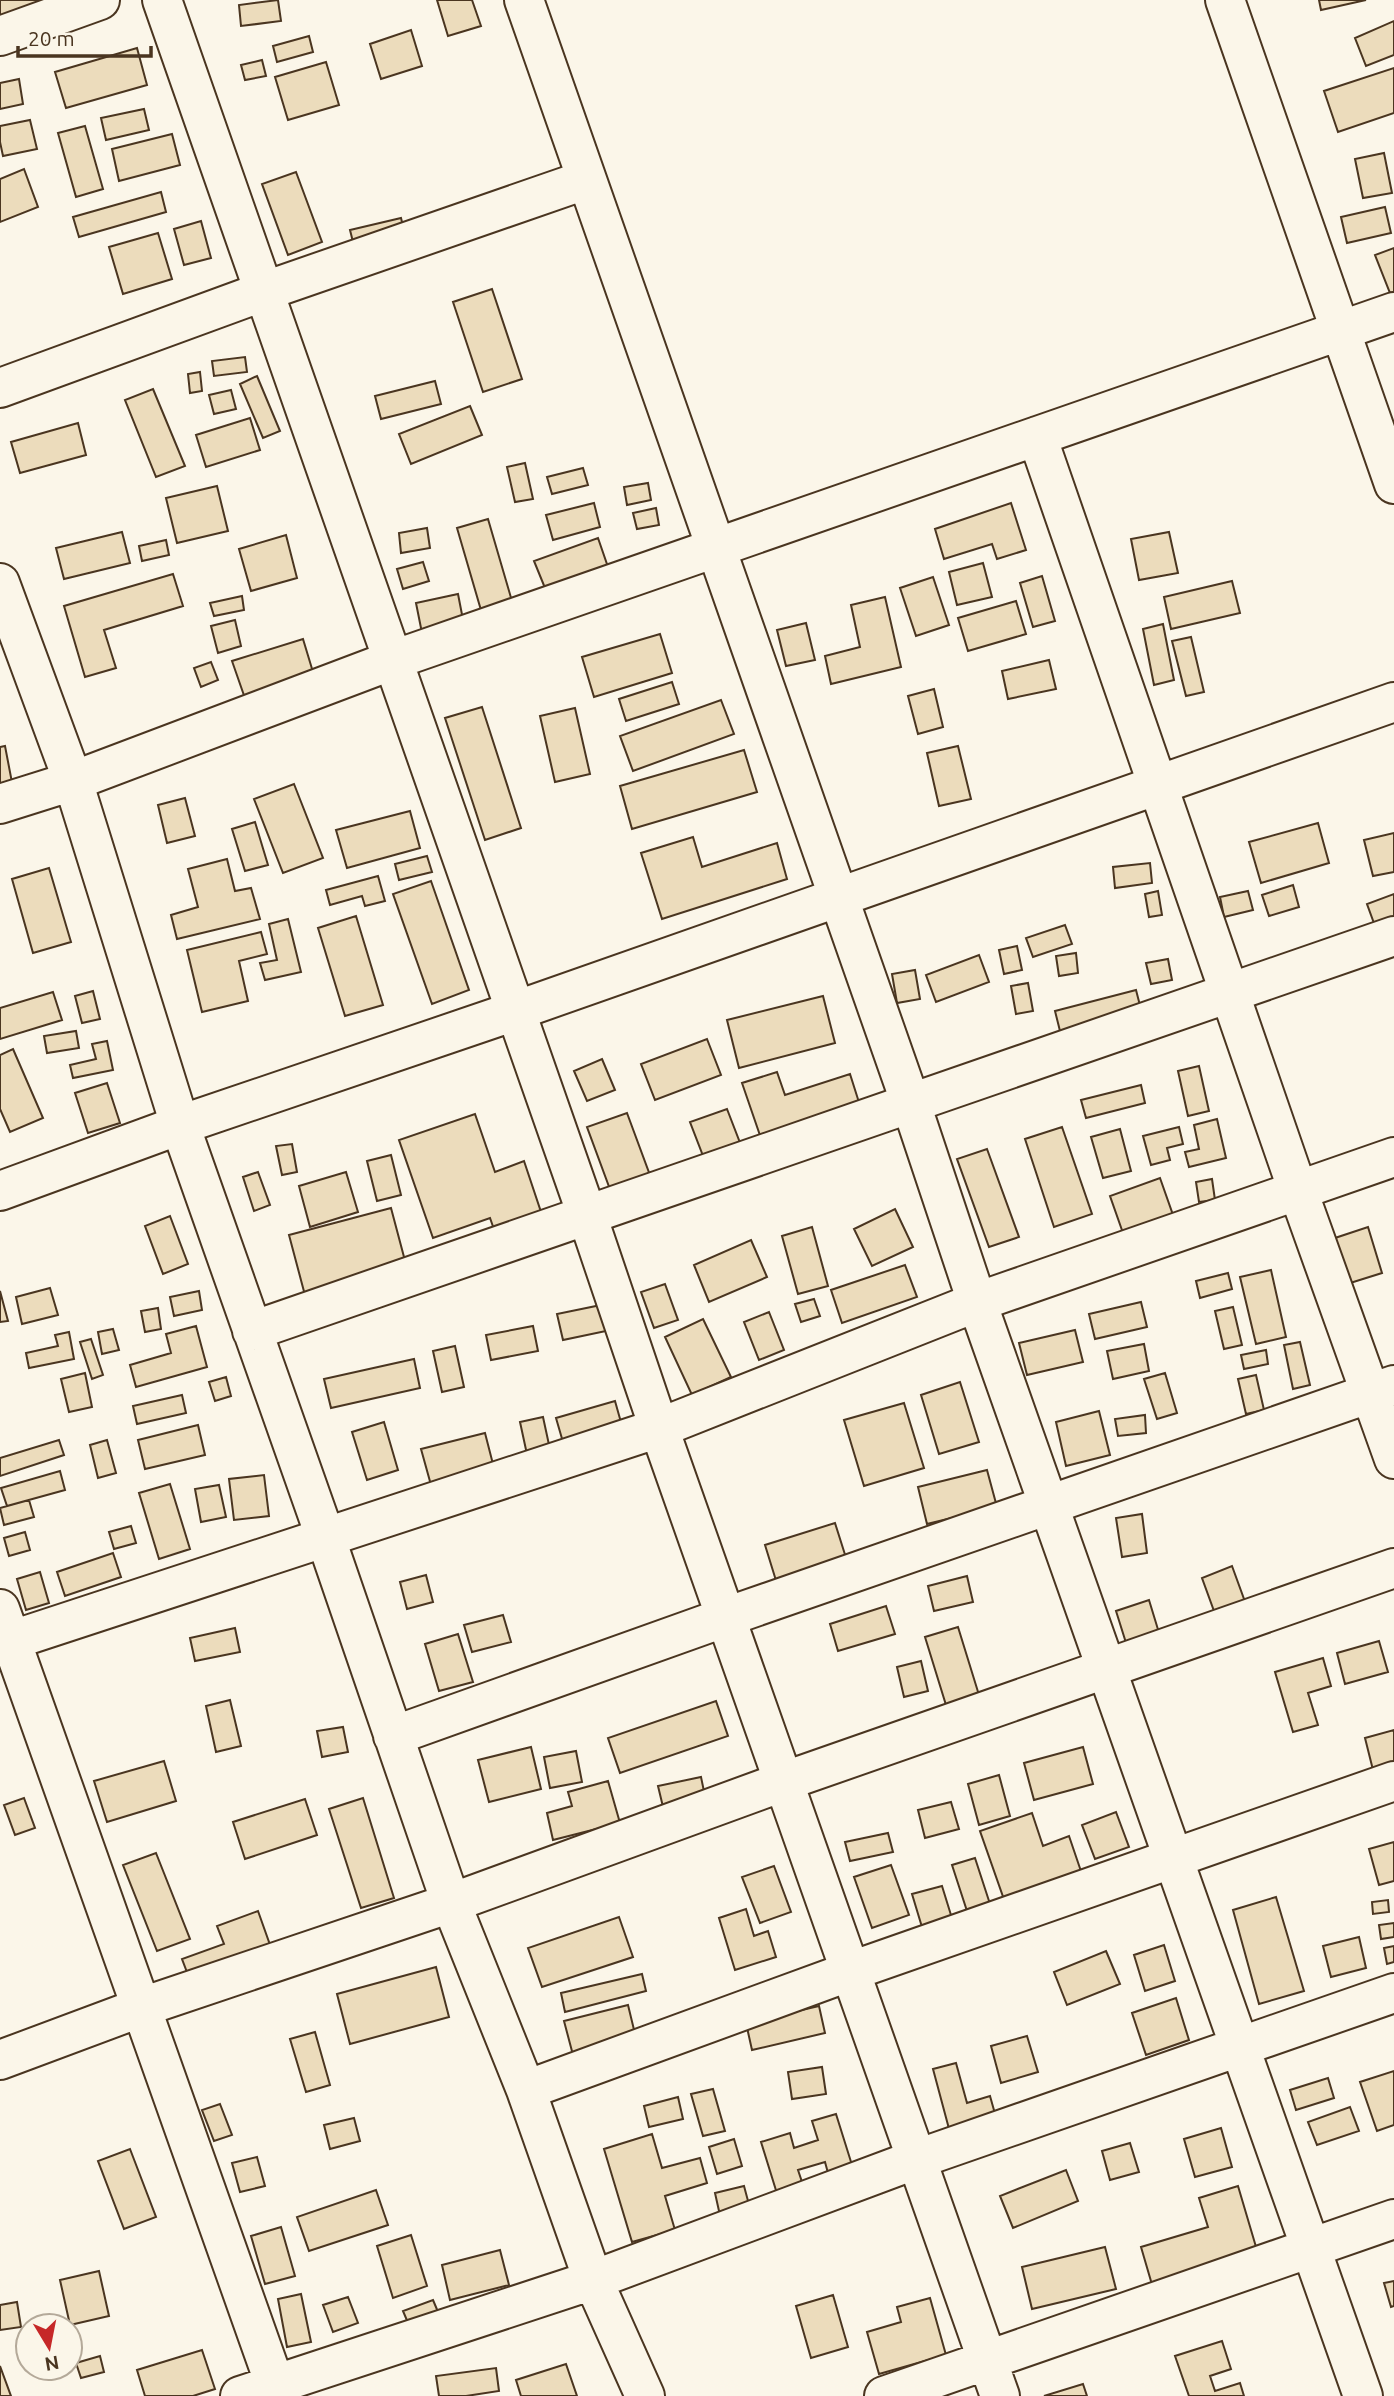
<svg xmlns="http://www.w3.org/2000/svg" width="1394" height="2396" font-family="Ubuntu,sans-serif">
<style>
.building{fill:#ecdcbc;stroke:#4a3520;stroke-width:2}
.lines{fill:none;stroke-linecap:round;stroke-linejoin:round}
.minor-casing{stroke:#4a3520;stroke-width:42}
.minor{stroke:#fbf6e9;stroke-width:38}
</style>
<rect width="100%" height="100%" fill="#fbf6e9"/>
<path class="building" d="M0,0h55l-55,25z
M278,0l3,21 -40,5 -2,-21z
M437,0h35l9,26 -33,10z
M1319,0h47l-45,10z
M1394,21v34l-28,11 -11,-28z
M411,30l11,36 -41,13 -11,-35z
M309,36l4,16 -36,10 -4,-16z
M137,48l10,37 -81,23 -11,-36z
M262,60l4,16 -21,4 -4,-15z
M326,62l13,43 -51,15 -13,-43z
M1394,68v45l-56,19 -14,-41z
M19,79l4,25 -23,5v-26z
M144,109l5,21 -43,10 -5,-22z
M30,120l7,29 -34,7 -3,-14v-16z
M85,126l18,63 -27,8 -18,-64z
M172,134l8,31 -61,16 -7,-32z
M1384,153l8,40 -29,5 -8,-39z
M24,169l14,38 -38,15v-43z
M296,172l26,70 -34,13 -26,-71z
M161,192l5,20 -87,25 -6,-20z
M1385,207l6,26 -44,10 -6,-26z
M401,218l4,16 -51,12 -4,-16z
M201,221l10,37 -27,7 -10,-36z
M158,233l14,46 -49,15 -14,-47z
M1394,248v44l-4,1 -15,-38z
M492,289l30,90 -39,13 -30,-90z
M245,357l2,15 -33,4 -2,-15z
M200,372l2,19 -12,2 -2,-19z
M257,376l23,55 -17,7 -23,-54z
M435,381l6,23 -60,15 -6,-23z
M153,389l32,77 -29,11 -31,-77z
M231,390l5,19 -22,5 -5,-19z
M470,406l12,29 -71,29 -12,-30z
M250,418l10,32 -54,17 -10,-32z
M78,423l8,32 -66,18 -9,-31z
M525,463l8,36 -18,3 -8,-35z
M583,468l5,17 -36,9 -5,-17z
M648,483l3,17 -24,5 -3,-18z
M217,486l11,45 -51,12 -11,-45z
M594,503l6,24 -47,13 -7,-25z
M1011,503l15,47 -29,9 -5,-15 -48,15 -9,-30z
M656,508l3,17 -22,4 -4,-16z
M488,519l26,89 -31,9 -26,-89z
M427,528l3,20 -29,5 -2,-20z
M122,532l8,31 -66,16 -8,-31z
M1169,532l9,41 -39,7 -8,-41z
M286,535l11,43 -46,13 -12,-42z
M598,538l11,32 -62,23 -13,-32z
M166,540l3,15 -27,6 -3,-15z
M423,562l6,19 -26,8 -6,-20z
M983,563l9,34 -35,8 -8,-33z
M173,574l10,32 -79,24 12,38 -31,9 -21,-71z
M1042,576l13,45 -22,6 -13,-44z
M933,577l16,48 -33,11 -16,-48z
M1232,581l8,32 -69,16 -7,-32z
M458,594l7,36 -42,8 -7,-35z
M242,596l2,14 -30,6 -4,-13z
M885,597l16,70 -70,17 -6,-28 35,-9 -9,-42z
M1016,601l10,33 -58,17 -10,-33z
M235,620l6,26 -23,7 -7,-27z
M806,623l9,37 -29,6 -9,-36z
M1163,624l11,56 -20,5 -11,-56z
M660,634l12,39 -78,24 -12,-40z
M1191,637l13,55 -18,4 -14,-55z
M303,639l13,43 -69,22 -15,-43z
M1049,660l7,29 -48,10 -6,-28z
M211,662l7,18 -17,7 -7,-19z
M672,682l7,22 -53,17 -7,-22z
M934,689l9,38 -25,7 -10,-38z
M721,700l13,34 -101,37 -13,-35z
M482,707l39,121 -36,12 -40,-122z
M575,708l15,66 -35,8 -15,-66z
M5,746l9,47 -14,2v-48z
M958,746l13,53 -32,7 -12,-53z
M744,750l13,42 -125,37 -12,-43z
M294,784l29,74 -40,15 -29,-74z
M185,798l10,38 -28,7 -9,-38z
M410,811l10,37 -73,20 -11,-38z
M255,822l13,43 -23,6 -13,-42z
M1318,823l11,40 -68,20 -12,-41z
M1394,833v39l-21,4 -9,-36z
M693,837l9,30 75,-24 10,36 -125,40 -21,-66z
M427,856l5,16 -33,8 -4,-16z
M227,859l8,32 16,-3 9,31 -83,20 -6,-24 27,-8 -10,-38z
M1150,863l2,20 -37,5 -2,-21z
M49,868l22,74 -38,11 -21,-74z
M378,876l7,25 -20,5 -3,-10 -32,9 -4,-15z
M431,881l38,109 -37,14 -39,-110z
M1293,885l6,22 -30,9 -7,-21z
M1158,891l4,24 -13,2 -4,-23z
M1248,891l5,19 -29,7 -4,-20z
M1394,894v25l-19,7 -8,-22z
M356,916l27,89 -38,11 -27,-88z
M288,919l13,53 -36,8 -5,-17 17,-3 -8,-36z
M1065,925l7,19 -39,13 -7,-19z
M261,932l6,22 -28,7 9,40 -46,11 -15,-62z
M1017,946l5,24 -18,4 -5,-24z
M1076,953l2,20 -19,3 -3,-20z
M979,955l10,27 -53,20 -10,-27z
M1168,959l4,21 -21,4 -5,-21z
M915,970l5,29 -23,4 -5,-29z
M1028,983l5,28 -17,3 -5,-28z
M1136,990l8,31 -81,22 -8,-32z
M93,991l7,28 -18,4 -7,-27z
M53,992l9,28 -62,19v-31z
M823,996l12,47 -96,25 -12,-48z
M76,1031l3,17 -32,5 -3,-17z
M707,1039l14,36 -66,25 -14,-36z
M107,1041l6,29 -40,8 -3,-13 26,-6 -4,-15z
M13,1049l30,69 -33,14 -10,-23v-54z
M602,1059l13,31 -28,11 -13,-30z
M1199,1066l10,45 -21,5 -10,-45z
M777,1072l8,23 65,-21 13,41 -99,32 -22,-64z
M107,1083l13,40 -32,10 -13,-40z
M1141,1085l4,18 -59,15 -5,-18z
M727,1109l15,39 -37,13 -15,-39z
M627,1113l24,65 -40,14 -24,-65z
M475,1114l20,58 29,-11 19,57 -47,17 -6,-17 -57,20 -34,-98z
M1217,1119l9,39 -37,9 -4,-15 14,-3 -5,-24z
M1062,1127l30,87 -38,13 -29,-88z
M1179,1127l4,17 -16,4 3,12 -19,5 -8,-29z
M1120,1129l11,42 -28,7 -12,-41z
M292,1144l5,28 -15,3 -6,-29z
M987,1149l32,88 -30,10 -32,-88z
M391,1155l10,40 -24,6 -10,-40z
M258,1172l12,33 -16,6 -11,-34z
M346,1172l12,40 -48,15 -11,-41z
M1160,1178l13,37 -50,18 -13,-37z
M1212,1179l3,21 -16,2 -3,-20z
M391,1208l17,64 -102,27 -17,-64z
M895,1209l18,38 -41,19 -18,-37z
M170,1216l18,48 -25,10 -18,-48z
M812,1227l16,59 -30,8 -16,-58z
M1368,1227l14,46 -35,11 -15,-45z
M751,1240l16,37 -58,25 -15,-37z
M905,1265l12,32 -75,26 -11,-33z
M1271,1270l15,67 -30,7 -16,-67z
M1228,1273l4,16 -32,9 -4,-17z
M665,1284l13,36 -24,8 -13,-36z
M50,1288l8,27 -36,9 -6,-27z
M0,1291l8,30 -8,1z
M199,1291l3,19 -28,6 -4,-19z
M814,1299l6,17 -19,6 -6,-18z
M1141,1302l6,25 -52,12 -6,-25z
M601,1305l5,26 -43,9 -6,-26z
M1233,1307l9,38 -18,4 -9,-38z
M158,1308l3,21 -16,3 -4,-21z
M769,1312l15,38 -25,10 -15,-38z
M703,1319l28,58 -39,18 -27,-58z
M196,1326l11,41 -71,20 -6,-22 41,-12 -5,-19z
M533,1326l5,25 -47,9 -5,-25z
M113,1329l6,21 -17,4 -4,-22z
M1075,1330l8,32 -56,13 -8,-32z
M69,1332l5,27 -45,9 -3,-15 32,-7 -3,-11z
M91,1339l12,36 -11,4 -12,-37z
M1300,1342l10,43 -17,4 -9,-44z
M1144,1344l5,27 -36,8 -6,-28z
M455,1346l9,41 -22,5 -9,-41z
M1266,1350l2,14 -24,5 -3,-14z
M414,1359l6,29 -89,20 -7,-29z
M85,1373l7,34 -23,5 -8,-33z
M1165,1373l12,40 -20,6 -13,-40z
M1256,1375l8,35 -18,4 -8,-35z
M226,1377l5,19 -16,5 -6,-19z
M960,1382l19,60 -40,12 -18,-59z
M182,1395l4,18 -49,11 -4,-18z
M615,1401l9,32 -59,16 -9,-31z
M904,1403l20,65 -60,18 -20,-66z
M1099,1411l11,44 -44,11 -10,-44z
M1145,1415l1,18 -28,3 -3,-17z
M543,1417l8,37 -23,5 -8,-37z
M384,1422l14,48 -31,10 -15,-48z
M198,1425l7,30 -60,14 -7,-29z
M485,1433l9,35 -63,17 -10,-36z
M59,1440l5,15 -64,21v-18z
M107,1440l9,33 -18,5 -8,-33z
M987,1470l10,37 -70,17 -9,-37z
M60,1471l5,19 -58,16 -6,-18z
M264,1475l5,41 -35,4 -5,-41z
M170,1484l20,65 -31,10 -20,-66z
M219,1485l7,32 -25,5 -6,-33z
M29,1500l5,17 -30,8 -4,-17z
M1142,1514l5,39 -25,4 -6,-39z
M835,1523l13,41 -70,23 -13,-42z
M131,1526l5,17 -22,6 -5,-17z
M25,1532l5,18 -21,6 -5,-18z
M113,1553l8,24 -56,19 -8,-24z
M1232,1566l16,44 -30,12 -16,-44z
M40,1572l9,31 -23,7 -9,-31z
M426,1575l7,27 -26,7 -7,-27z
M967,1576l6,26 -39,9 -6,-25z
M1149,1600l11,36 -33,10 -11,-35z
M886,1606l9,28 -57,17 -8,-27z
M503,1615l8,27 -39,10 -8,-27z
M958,1627l25,81 -33,10 -25,-81z
M235,1628l5,24 -45,9 -5,-23z
M458,1634l15,48 -34,9 -14,-47z
M1379,1641l9,31 -43,12 -8,-31z
M1323,1658l8,28 -23,7 10,32 -25,7 -18,-60z
M921,1661l7,30 -24,6 -7,-30z
M230,1700l11,46 -25,6 -10,-46z
M716,1701l12,35 -108,37 -12,-35z
M343,1727l5,25 -26,5 -5,-26z
M1394,1730v34l-21,6 -8,-32z
M531,1747l10,42 -52,13 -11,-42z
M1083,1747l10,37 -59,16 -10,-37z
M576,1751l6,31 -32,6 -6,-31z
M164,1761l12,40 -69,21 -13,-41z
M999,1775l11,41 -31,9 -11,-41z
M701,1777l5,24 -42,10 -6,-25z
M608,1781l12,42 -67,17 -6,-27 25,-7 -4,-14z
M24,1798l11,30 -20,7 -11,-30z
M363,1798l31,100 -33,10 -32,-99z
M305,1799l12,36 -72,24 -12,-37z
M951,1802l8,27 -34,9 -7,-28z
M1116,1812l13,35 -34,12 -13,-34z
M1032,1813l11,33 26,-10 16,47 -78,25 -27,-77z
M888,1833l5,19 -43,9 -5,-19z
M1394,1842v39l-15,4 -10,-36z
M156,1853l34,86 -33,12 -34,-86z
M975,1858l15,46 -23,7 -15,-46z
M891,1865l18,50 -37,13 -18,-51z
M774,1866l17,46 -31,11 -18,-46z
M942,1886l13,42 -30,9 -13,-43z
M1276,1897l28,94 -45,13 -26,-94z
M1388,1900l1,12 -16,2 -1,-12z
M746,1909l8,27 14,-5 8,26 -41,13 -16,-52z
M258,1911l17,48 -82,29 -11,-29 42,-15 -7,-18z
M619,1917l14,40 -91,30 -14,-39z
M1394,1923v14l-13,2 -2,-14z
M1359,1937l7,31 -35,9 -8,-31z
M1164,1945l11,36 -30,10 -11,-36z
M1394,1946v16l-7,2 -3,-16z
M1106,1951l14,33 -53,21 -13,-33z
M436,1967l13,50 -99,27 -13,-50z
M642,1974l4,17 -81,21 -4,-19z
M1176,1998l13,42 -43,15 -14,-42z
M628,2005l8,33 -63,17 -9,-34z
M819,2006l6,27 -73,17 -6,-27z
M315,2032l15,53 -24,7 -16,-53z
M1027,2036l11,36 -37,11 -10,-37z
M956,2063l11,40 23,-7 9,32 -47,12 -19,-71z
M822,2067l4,27 -34,5 -4,-27z
M1394,2071v54l-17,6 -17,-49z
M1328,2078l6,20 -38,12 -6,-20z
M713,2089l12,42 -22,5 -12,-42z
M678,2097l5,22 -34,8 -5,-21z
M220,2104l12,31 -18,6 -12,-31z
M1350,2107l9,24 -42,14 -9,-23z
M836,2114l16,51 -24,8 -3,-11 -27,8 7,21 -26,9 -18,-58 29,-9 4,15 24,-8 -6,-19z
M354,2118l6,23 -30,8 -6,-24z
M1221,2128l11,39 -37,10 -11,-38z
M652,2134l10,34 38,-10 7,25 -42,13 10,34 -43,12 -28,-93z
M734,2139l8,27 -25,8 -8,-27z
M1130,2143l9,29 -29,8 -8,-29z
M130,2149l26,68 -32,12 -26,-68z
M257,2157l8,29 -25,6 -8,-29z
M1066,2170l12,31 -65,27 -13,-32z
M744,2186l7,26 -30,8 -6,-27z
M1238,2186l21,71 -106,31 -12,-41 67,-20 -9,-29z
M376,2190l12,35 -79,26 -12,-34z
M281,2227l14,49 -30,8 -14,-48z
M411,2235l16,51 -34,12 -16,-52z
M1105,2247l11,42 -84,20 -10,-42z
M500,2250l9,35 -59,15 -8,-35z
M99,2271l10,45 -39,9 -10,-45z
M1394,2281v25l-3,1 -7,-24z
M301,2294l10,48 -24,5 -9,-48z
M833,2295l15,52 -37,11 -15,-52z
M348,2297l10,26 -25,9 -10,-27z
M930,2298l16,57 -67,19 -12,-42 34,-10 -4,-15z
M433,2300l8,19 -30,11 -8,-19z
M17,2302l4,25 -21,3v-25z
M1222,2341l9,28 -21,7 5,15 25,-8 4,13h-55l-14,-40z
M202,2350l13,39 -22,7h-48l-8,-26z
M100,2356l4,16 -23,6 -5,-15z
M566,2364l11,32h-56l-5,-16z
M0,2366l11,30h-11z
M496,2368l3,23 -33,5h-27l-3,-20z
M1083,2384l4,12h-43z"/>
<g class="lines">
<g class="minor-casing">
<path id="minor" d="M162,0l425,1215 72,213 341,968
M524,0l387,1104 66,198 386,1094
M1225,0l169,484
M0,36l100,-36
M0,388l262,-96 323,-112
M1037,436l261,755 96,268
M0,583l73,198 107,344 145,411 126,367 75,187 67,190 52,116
M0,804l73,-23 320,-121 1001,-348
M0,1191l180,-66 335,-114 879,-309
M252,1331l1142,-395
M0,1609l279,787
M0,1644l659,-216 318,-126 417,-145
M393,1736l333,-119 668,-232
M0,2060l142,-53 309,-104 334,-122 609,-213
M526,2090l325,-119 543,-190
M240,2396l353,-116 324,-121 477,-166
M884,2396l510,-177"/>
</g>
<use href="#minor" class="minor"/>
</g>
<g transform="translate(49 2347) rotate(170)"><circle r="33" fill="#fbf6e9" stroke="#b4a999" stroke-width="2"/>
<path d="M0-5L12 26L0 18L-12 26Z" fill="#c62828"/>
<text y="-10" font-size="19" font-weight="bold" text-anchor="middle" fill="#4a3520">N</text>
</g>
<path d="M18 46v10h133v-10" fill="none" stroke="#4a3520" stroke-width="3.5"/>
<text x="28" y="46" font-size="21" fill="#4a3520" stroke="#fbf6e9" stroke-width="5" paint-order="stroke">20 m</text>
</svg>
